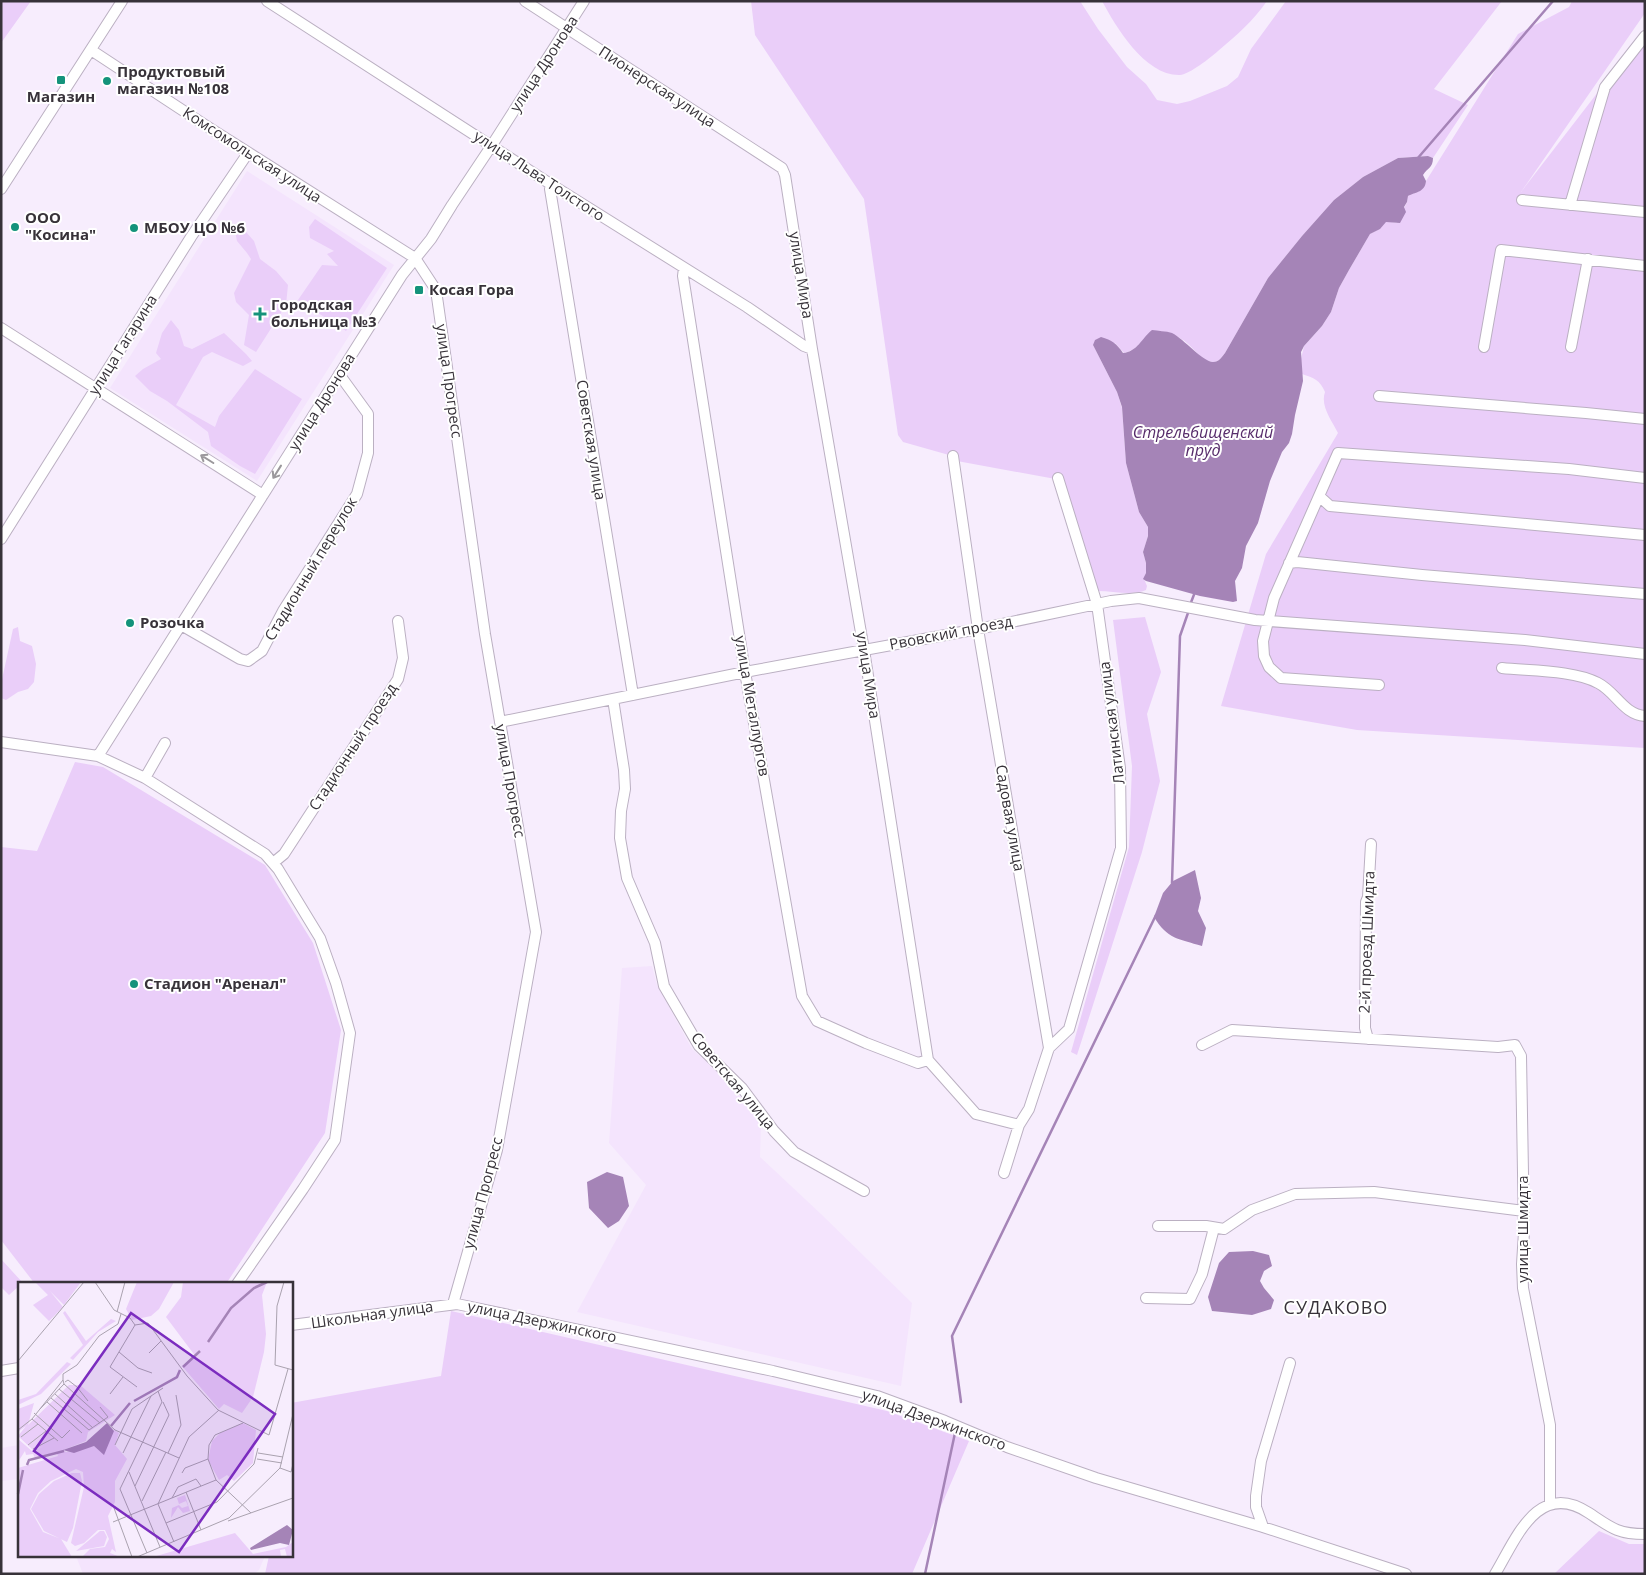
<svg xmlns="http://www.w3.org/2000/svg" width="1646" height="1575" font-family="'Open Sans',sans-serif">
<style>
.built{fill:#f4e4fd}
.green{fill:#eacef9}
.water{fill:#a584b7}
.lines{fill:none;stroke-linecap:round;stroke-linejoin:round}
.stream{stroke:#a584b7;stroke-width:2.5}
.minor-casing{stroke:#bbb0c2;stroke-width:12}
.minor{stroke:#fff;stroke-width:10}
.oneway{stroke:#9b989c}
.poi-dot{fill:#14937b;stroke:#fff;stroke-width:2}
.labels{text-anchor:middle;stroke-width:4;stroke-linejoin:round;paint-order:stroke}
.street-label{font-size:15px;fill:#373239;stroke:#fff}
.poi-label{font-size:15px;font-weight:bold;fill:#373239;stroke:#fff;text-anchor:start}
.water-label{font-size:16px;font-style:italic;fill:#572c6b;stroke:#fff}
.quarter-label{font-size:18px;letter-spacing:1px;fill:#373239;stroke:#fff}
.inset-river{fill:none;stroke:#a584b7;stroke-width:2.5}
.inset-road{fill:none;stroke:#aaa2af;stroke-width:1}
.view{fill:#7b2cbf;fill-opacity:0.15;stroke:#7b2cbf;stroke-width:2.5}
.inset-edge{fill:none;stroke:#373239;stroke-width:2.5}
</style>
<rect width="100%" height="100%" fill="#f7edfd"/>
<path class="built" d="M247,171l147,94 -137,216 -147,-93z
M652,966l5,19 35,64 35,31 34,42 -1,35 61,57 91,89 -11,83 -324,-74 69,-127 -37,-42 13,-175z
M19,1445v34l-18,2v-33z
M76,1556h189l-6,14 -5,4h-171z"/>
<path class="green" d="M1,1h30l-30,42z
M751,1h329l18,28 29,38 19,17 11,16 20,4 13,-3 37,-15 11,-9 13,-28 35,-48h216l-68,88 34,16 -35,53 -5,-2 -30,2 -35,19 -29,23 -32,36 -34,42 -43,75c-3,4 -6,9 -12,9 -10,0 -18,-12 -25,-18 -10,-9 -22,-13 -36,-13 -10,8 -15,20 -28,22l-9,-10 -22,2 24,47 5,16 4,55 13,49 9,15v9l-5,16 3,11v10l-2,6 3,7 -1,4c-14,6 -33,1 -48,1l-37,-111 -104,-19 -8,-6 -46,-13 -5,-7 -34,-236 -109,-164z
M1102,1h165c-14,20 -30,34 -49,50 -8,7 -28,23 -38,24 -35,1 -64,-48 -78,-74z
M1572,1h73v12l-124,179 124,-161v717l-288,-18 -136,-24 45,-152 72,-121c-6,-12 -18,-27 -13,-41 -5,-12 -11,-14 -23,-18l-1,-15 3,-13 18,-20 9,-14 8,-24 10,-18 21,-36 9,-5 7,-8 11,2 10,-21 1,-6c7,-4 17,-5 18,-15l92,-147 51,-27z
M315,219l72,49 -41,63 -48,-31 24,-35 16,1 -11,-12 7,-3 -24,-13 -1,-11z
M238,223l16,18 6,18 16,12 12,14 -2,20 -30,47 -12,-7 5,-30 -13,-13 -2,-9 17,-34 -4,-6 -10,-12 -3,-14z
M171,320l8,10 5,16 8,3 32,-16 22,21 6,7 -9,5 -31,-14 -9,5 -27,48 39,22 4,-11 36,-47 47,30 -47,75 -15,-8 -29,-20 -3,-14 -41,-31 -17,-10 -15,-15 8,-7 18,-10 -5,-6 6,-20z
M1145,617l16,55 -14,42 13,67 -18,71 -65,203 -6,-3 58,-205 3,-81 -19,-146z
M18,627l2,14 12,5 4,18 -2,18 -6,7 -10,3 -12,8 -5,-2v-14l12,-55z
M75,762l28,5 162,98 48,78 28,87 -16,103 -99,151h-191l-34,-44v-393l36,4z
M1,1259l22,24 -4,1v2l-10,9 -8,-8z
M451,1311l436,100 82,30 -57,133h-647l4,-18h22v-153l150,-27z
M1599,1531l30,13h16v30h-91z"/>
<path class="water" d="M1428,156l5,2c0,10 -6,10 -10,17l3,6c-1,11 -10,11 -18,15l-1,6 -3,5 2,5 -6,11 -14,-1 -6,7 -10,5 -21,36 -10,18 -8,24 -9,14 -18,20 -3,6 2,29 -8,34 -3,19 -3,9 -7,9 -12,29 -12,42 -12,23 -4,22 -7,13 2,20 -4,1 -33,-6 -54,-15 -3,-2 3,-6v-10l-3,-11 5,-16v-9l-9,-15 -13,-49 -4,-56 -5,-15 -24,-47 2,-5 6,-3c11,3 16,7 22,16 14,-1 19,-15 29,-23 6,1 14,1 20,3 12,6 31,29 41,29 6,0 9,-5 12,-9l43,-75 34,-42 32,-36 29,-23 35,-19z
M1195,870l6,28 -3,13 8,17 -4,18c-23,-7 -35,-7 -48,-29l9,-24 10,-12z
M607,1172l16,5 6,29 -10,15 -11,7 -19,-20 -2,-26z
M1253,1251l16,4 3,11 -8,5 -4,10 4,7 10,12 -3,9 -19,6 -40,-4 -4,-14 11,-34 10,-11z"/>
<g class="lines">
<path class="stream" d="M1417,159l136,-158
M1190,605l5,-13
M1172,883l8,-247 9,-26
M961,1402l-9,-66 204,-421
M925,1574l30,-141"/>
<g class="minor-casing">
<path id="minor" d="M267,1l285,184 195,122 57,39 8,3
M525,1l257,167 3,7 27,174 52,301 64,410 48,54 43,11
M91,50l117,77 207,131 21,32 49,344 51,298 -39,218 -44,154
M552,185l-2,4 83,506
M1,189l121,-188
M1522,200l123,12
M1570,205l35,-118 40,-51
M684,268l-1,8 62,396 57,324 15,25 49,22 52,20 10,-3
M1,328l262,167
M1484,347l17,-97 144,16
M1571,347l17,-88
M1379,396l207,17 59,6
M953,456l25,173 71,419 -20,61 -10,16 -15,48
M1319,496l11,10 315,29
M1,539l190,-302 57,-84
M1289,563l8,-1 125,13 223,19
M181,625l59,34 8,2 14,-10 21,-40 74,-117 11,-41v-39l-29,-40
M1502,668c27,3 72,2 96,15 18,9 25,31 47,33
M1379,685l-98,-7 -12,-11 -5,-11 -1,-15 11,-43 64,-145 231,16 76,9
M613,699l11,71 1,19 -4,22 -1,27 7,40 28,65 9,43 35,60 43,42 32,43 20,21 70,39
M500,722l245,-50 233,-43 133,-28 28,-3 116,22 270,20 120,14
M1,742l97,14 47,22 120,76 13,15 42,69 16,45 14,50 -15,107 -32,49 -66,95
M98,756l304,-481 29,-36 21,-34 40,-60 92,-144
M145,778l20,-35
M273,863l11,-9 114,-175 5,-21 -5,-37
M1368,1039l-3,-11 1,-126 2,-5 3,-53
M1202,1045l30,-15 266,17 17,-2 6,11 3,176 -2,32 1,24 27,137v78
M1049,1048l20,-19 52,-181 -1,-80 -23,-164 -39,-126
M1158,1226h48l18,3 28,-19 43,-16 79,-2 150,19
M1146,1298l44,1 12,-25 12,-46
M291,1325l166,-21 316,67 104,25 68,25 62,26 89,31 167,49 143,47
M1,1371l18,-3
M1263,1527l-7,-20v-11l5,-35 29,-98
M1495,1574c21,-35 43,-95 94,-61 21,14 28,21 56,21"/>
</g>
<use href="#minor" class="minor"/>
</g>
<defs><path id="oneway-shaft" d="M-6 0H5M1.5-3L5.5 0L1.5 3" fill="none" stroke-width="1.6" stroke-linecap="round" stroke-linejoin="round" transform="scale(1.25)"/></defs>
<g class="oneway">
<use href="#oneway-shaft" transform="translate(207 459) rotate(-148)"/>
<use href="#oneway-shaft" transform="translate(277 472) rotate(122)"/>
</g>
<g class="poi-dot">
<rect x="56" y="75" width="10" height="10" rx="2.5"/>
<circle cx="107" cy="81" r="5"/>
<circle cx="15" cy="227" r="5"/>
<circle cx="134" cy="228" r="5"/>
<rect x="414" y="285" width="10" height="10" rx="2.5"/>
<path d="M257.5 306.5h5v5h5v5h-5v5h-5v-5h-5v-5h5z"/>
<circle cx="130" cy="623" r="5"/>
<circle cx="134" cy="984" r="5"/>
</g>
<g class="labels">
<g class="street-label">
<text transform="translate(544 64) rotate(-57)" y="5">улица Дронова</text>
<text transform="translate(657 87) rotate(33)" y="5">Пионерская улица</text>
<text transform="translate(252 155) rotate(33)" y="5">Комсомольская улица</text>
<text transform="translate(539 176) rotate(33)" y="5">улица Льва Толстого</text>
<text transform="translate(801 275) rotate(81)" y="5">улица Мира</text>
<text transform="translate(123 345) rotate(-58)" y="5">улица Гагарина</text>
<text transform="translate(449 381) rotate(82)" y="5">улица Прогресс</text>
<text transform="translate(322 402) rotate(-58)" y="5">улица Дронова</text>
<text transform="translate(591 440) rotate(81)" y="5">Советская улица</text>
<text transform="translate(311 569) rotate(-59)" y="5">Стадионный переулок</text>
<text transform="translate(951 633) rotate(-11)" y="5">Рвовский проезд</text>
<text transform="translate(868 675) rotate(81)" y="5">улица Мира</text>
<text transform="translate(752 706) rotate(80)" y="5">улица Металлургов</text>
<text transform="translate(1112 723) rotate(-97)" y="5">Латинская улица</text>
<text transform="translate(353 747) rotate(-57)" y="5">Стадионный проезд</text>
<text transform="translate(510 781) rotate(80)" y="5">улица Прогресс</text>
<text transform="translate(1010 818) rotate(80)" y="5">Садовая улица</text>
<text transform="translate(1367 942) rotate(-88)" y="5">2-й проезд Шмидта</text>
<text transform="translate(733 1081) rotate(50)" y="5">Советская улица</text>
<text transform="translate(483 1193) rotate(-75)" y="5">улица Прогресс</text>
<text transform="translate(1523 1229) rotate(-90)" y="5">улица Шмидта</text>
<text transform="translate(372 1315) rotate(-8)" y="5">Школьная улица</text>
<text transform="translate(542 1322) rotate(12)" y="5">улица Дзержинского</text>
<text transform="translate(934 1420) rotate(20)" y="5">улица Дзержинского</text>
</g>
<g class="poi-label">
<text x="117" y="77">Продуктовый<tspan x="117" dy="17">магазин №108</tspan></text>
<text x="61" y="102" text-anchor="middle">Магазин</text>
<text x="25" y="223">ООО<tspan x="25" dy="17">"Косина"</tspan></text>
<text x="144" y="233">МБОУ ЦО №6</text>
<text x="429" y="295">Косая Гора</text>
<text x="271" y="310">Городская<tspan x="271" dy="17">больница №3</tspan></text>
<text x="140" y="628">Розочка</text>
<text x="144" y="989">Стадион "Аренал"</text>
</g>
<g class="water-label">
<text x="1203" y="438">Стрельбищенский<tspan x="1203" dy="18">пруд</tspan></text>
</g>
<g class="quarter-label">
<text x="1336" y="1314">СУДАКОВО</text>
</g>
</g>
<g transform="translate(18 1282)">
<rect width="275" height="275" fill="#f7edfd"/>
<path d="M17,0h46l-17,23 -14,-14 13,16 -14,14 -16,-16 15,-10zM119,0h37l-15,27 -8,7 -19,4 -6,-11zM165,0h84l-5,13 4,39 -2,18 -11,45 -11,16 -18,-9 -5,5 -37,-43 14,-9 -30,-40 15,-20zM47,29l21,30 25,-22 5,2 -18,11 -25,28 -3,-2 13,-13 -20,-32zM49,80l4,2 -30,30 -23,11v-5l18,-6zM51,103h11l35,30 -27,17 -2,9 -23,9 3,2 28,-6 10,8 7,-20 3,-4 5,3 -4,12 12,14 -12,22v21l-7,14 8,36 -4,-3 -2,4 10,4h-38l8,-8 15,-2 4,-8 -4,-9h-7l-14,13 -9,3 -4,-3 13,-56 -1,-15 -7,-3 -25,12 -13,12 -8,16 13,23 18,7 11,18h-54v-89l40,-12 -2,-4 -21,6 -2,-4 -7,1 -1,-4 -7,11v-23l14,12 12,-5 -11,4 -15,-14 8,-10 -8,6v-23l16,-6 -6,22zM225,141l13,7 -3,33 -19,18 -7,-6 -8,5 -11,-20 4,-19 8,-8zM54,191h8l2,8 -9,47 -6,14 -23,-11 -13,-22 8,-15 15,-13zM167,213l5,16 -7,2 -5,-6 -7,11 1,-10 7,-3 3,3 6,-2 -2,-5 -7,3 -2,-6zM82,249h4l3,6 -3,9 -28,5zM217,251l18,21 33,-7 7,-5v13l-6,2 -2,-8 -5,1 1,7h-128z" fill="#eacef9"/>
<path d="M89,141l7,8 -10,24 -10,-9 -20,7 -11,-3 23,-8zM269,243l6,5 -4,15 -9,-2 -29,7 -1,-2z" fill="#a584b7"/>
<path class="inset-river" d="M190,60l23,-34 23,-20 13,-6M165,85l17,-16M116,119l43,-24 3,-7M93,144l19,-23M9,183l2,-5 35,-9M0,212l5,-24"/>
<path class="inset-road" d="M77,0l19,28 16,8 5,7 13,-2 39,53 31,34 51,25 19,-66M266,0l-7,24 -2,59 18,5M99,30l8,-30M117,43l-25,42 27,20M101,70l19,16 14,5M131,71l12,-12M0,79l66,-79M47,100l3,-2 9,7 11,14M46,102l51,46 64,28M41,107l41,34M37,112l38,34M92,112l13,-17M33,116l38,32 19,-13 -8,-10M29,120l35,31M22,127l24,-25 -1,-4M16,131l28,25 8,-8M14,137l26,22M225,141l-28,12 -6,10 -1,14 8,21 35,33M0,148l14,-11 31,-39v-6l14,-9 22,-29 19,-12 3,-10M3,155l17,-13M10,163l18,-14M97,163l17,-36 19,-13M15,167l21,-11M105,171l28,-57 12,-8M150,171l13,-28 -5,-30M240,171l25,4M239,177l25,4M262,186l11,4 2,-8M111,190l31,75M164,191l3,-5 23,-9M117,204l34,-71 -6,-13M168,210l15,38M154,216l6,-11 18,-8 5,7M124,219l24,-49M140,222l31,-67 30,-27M140,222l16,38M96,226l18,49M210,239l65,-23M95,240l103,-42M148,241l51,-21 37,-38 4,-16M129,271l-27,-64 42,-87 -4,-11M119,275l92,-39 51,-50 13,-54"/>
<path class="view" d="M113,31l144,101 -96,138 -145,-101z"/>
<rect width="275" height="275" class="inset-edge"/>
</g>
<rect width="1646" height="1575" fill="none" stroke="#373239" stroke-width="5"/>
</svg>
